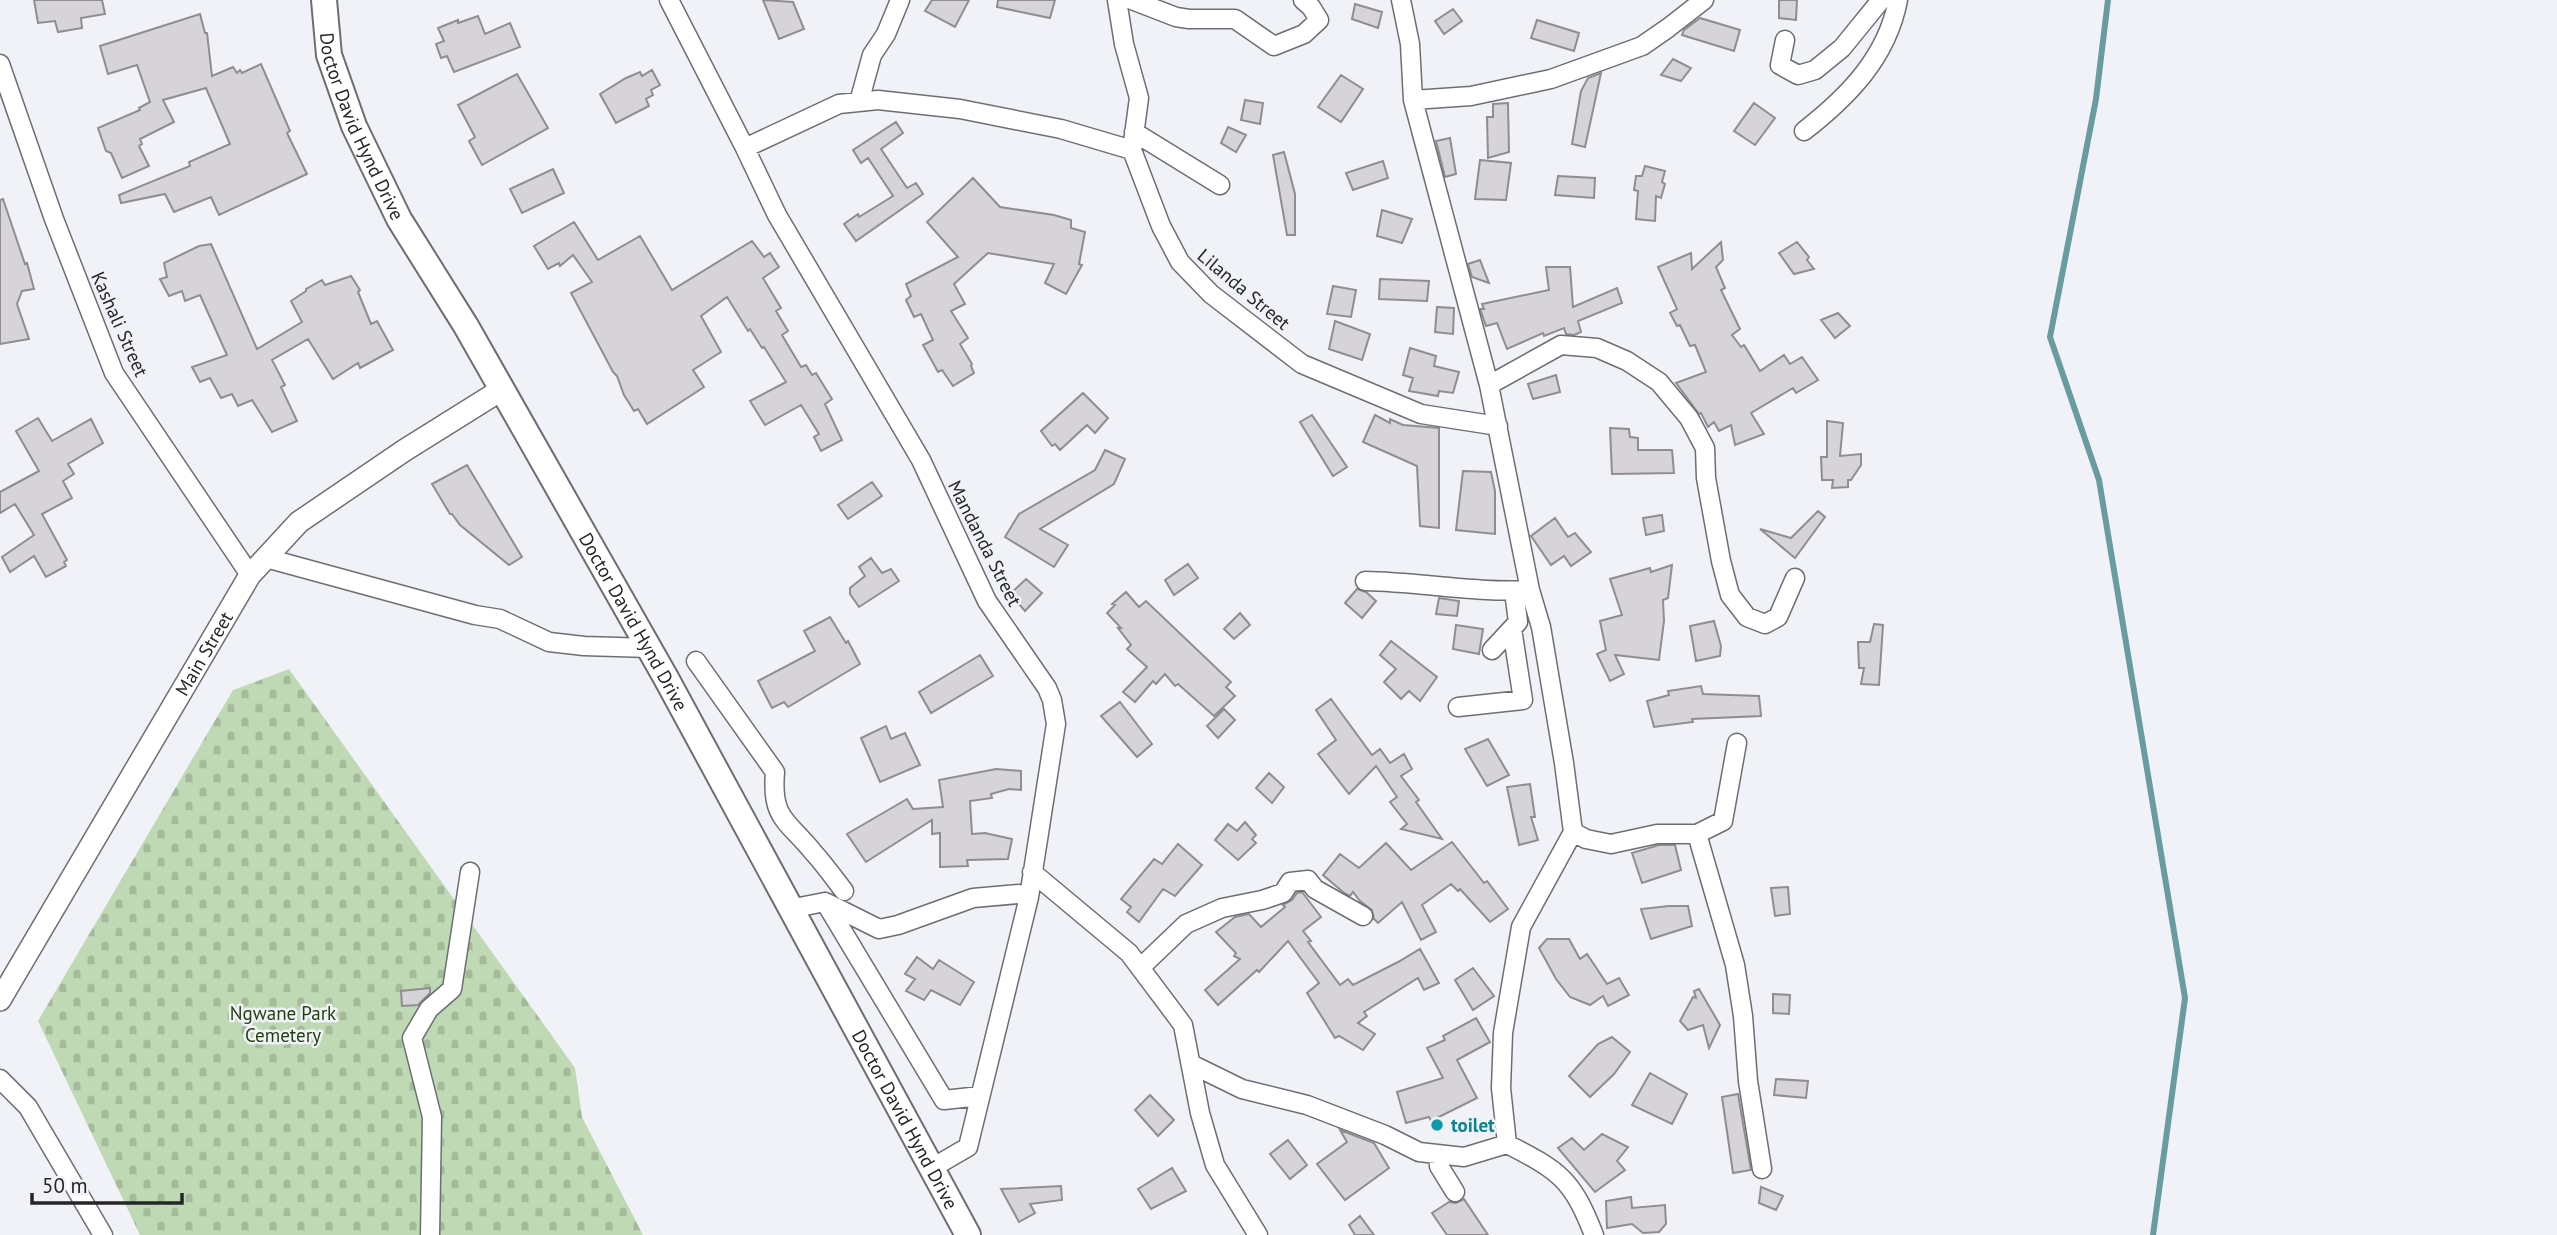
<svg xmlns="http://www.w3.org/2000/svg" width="2557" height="1235" font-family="'PT Sans',sans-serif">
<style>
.cemetery{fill:url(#cemetery-stones)}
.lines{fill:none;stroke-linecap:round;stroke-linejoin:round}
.stream{stroke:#689ca0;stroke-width:6}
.building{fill:#d7d4d9;stroke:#8f8d91;stroke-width:2}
.minor-casing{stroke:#6c6e72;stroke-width:21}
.tertiary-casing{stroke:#6c6e72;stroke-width:24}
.secondary-casing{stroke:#6c6e72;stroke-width:28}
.minor{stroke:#fff;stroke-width:18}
.tertiary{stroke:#fff;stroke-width:21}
.secondary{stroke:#fff;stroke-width:24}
.culture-dot{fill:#0f9aa8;stroke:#f0f2f8;stroke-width:2.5}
.labels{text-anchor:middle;stroke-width:5;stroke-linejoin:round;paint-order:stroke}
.street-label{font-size:19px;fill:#262628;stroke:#f0f2f8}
.park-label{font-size:19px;fill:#1e3d0c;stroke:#f0f2f8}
.culture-label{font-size:19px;font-weight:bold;fill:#0d838f;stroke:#f0f2f8;text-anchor:start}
</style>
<defs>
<pattern id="cemetery-stones" width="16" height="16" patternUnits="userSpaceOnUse" patternTransform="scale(1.75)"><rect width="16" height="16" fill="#bfd9b4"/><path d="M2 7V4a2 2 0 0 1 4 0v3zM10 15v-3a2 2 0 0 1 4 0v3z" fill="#a4ba9b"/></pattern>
</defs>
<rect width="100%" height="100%" fill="#f0f2f8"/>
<path class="cemetery" d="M289,669l286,399 7,49 61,118h-503l-102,-214 195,-331z"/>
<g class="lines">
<path class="stream" d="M2108,0l-12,99 -46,238 49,143 86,518 -32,237"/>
</g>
<path class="building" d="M34,0h68l3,14 -24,4 1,10 -24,4 -3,-11 -17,2z
M763,0l30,2 11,27 -25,10z
M932,0h37l-14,27 -30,-16z
M998,0h57l-5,18 -53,-11z
M1779,0h18l-1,20 -17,-2z
M1355,4l27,8 -4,16 -26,-9z
M1453,9l9,12 -18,13 -9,-13z
M200,14l5,19h2l5,43 21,-9 4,6 3,-3 2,3 19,-9 29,67 -3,2 20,41 -88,41 -8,-18 -37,15 -9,-18 -44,9 -2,-8 71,-29 -1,-4 41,-18 -24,-56 -43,12 11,22 -34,17 2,5 -3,2 10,20 -27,12 -11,-25 -5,-2 -8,-23 42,-18 -1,-2 11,-6 -13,-37 -29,9 -8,-28z
M478,16l7,18 25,-11 10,24 -66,25 -7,-16 -6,2 -5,-14 8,-3 -6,-13 20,-8v3z
M1700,18l40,12 -6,21 -52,-16 2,-5z
M1537,20l42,13 -5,18 -43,-13z
M1673,59l18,9 -10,13 -20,-6z
M652,70l8,15 -9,5 2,5 -7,4 3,7 -33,17 -16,-29 26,-16 14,-6 2,4z
M1601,73l-16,74 -13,-3 9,-53 7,-13z
M517,74l31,54 -66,37 -13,-24 6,-4 -17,-32z
M1341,75l22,14 -22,33 -23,-15z
M1245,100l18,3 -3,21 -19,-4z
M1508,103l1,49 -21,6 -1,-41h6v-13z
M1754,103l21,15 -20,27 -21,-14z
M896,122l7,11 -22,16 26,39 9,-5 7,11 -67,47 -12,-17 14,-10 1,3 34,-21 -25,-38 -7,5 -8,-13z
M1228,127l18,8 -10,17 -15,-9z
M1450,138l6,36 -11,3 -9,-36z
M1284,152l11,42v41h-8l-14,-80z
M1480,160l31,3 -5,37 -31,-1z
M1383,161l5,17 -35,12 -7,-17z
M1645,166l20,5 -3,11 3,2 -4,14 -5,-2 -1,25 -19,-2 2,-28 -4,-1 2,-14h6z
M553,169l11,24 -42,20 -12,-24z
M1558,176l37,2 -1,20 -39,-3z
M973,178l27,29 54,8 17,5v8l14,4 -6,32 3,1 -16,29 -21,-11 9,-19 -66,-11 -34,31 11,20 -14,7 17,27 -8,6 12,20 -1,2 3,7 -21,13 -11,-16 -4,2 -15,-27 10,-5 -12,-26 -7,3 -8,-17 5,-4 -5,-12 52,-27 -31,-35z
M3,199l22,65 2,-1 7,26 -12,2 -5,13 12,35 -29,5v-144z
M1382,210l30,9 -10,24 -25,-7z
M574,222l24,38 42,-24 32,54 80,-49 12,16 6,-4 9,14 -16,11 18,30 -5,3 12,20 -6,4 19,32 5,-2 6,10 4,-2 16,26 -7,5 17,36 -21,11 -7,-14 5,-3 -18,-29 -36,20 -15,-24 36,-19 -22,-35 -2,1 -12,-19 -2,2 -21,-34 -26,19 20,36 -28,18 11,17 -57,37 -9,-15 -4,2 -10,-16 -7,-19 -4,-4 -42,-79 21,-11 -19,-27 -13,11 -1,-3 -11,6 -14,-23z
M1721,242l2,18 -7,7 9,21 -4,2 19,39 -8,6 9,12 3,-2 16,26 24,-16 6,9 12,-7 16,23 -22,13 -3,-5 -42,25 13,21 -29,11 -4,-20 -12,6 -5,-9 -6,5 -7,-14 -2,1 -23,-31 30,-11 -11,-27 -5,1 -10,-21 -3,1 -7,-13 7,-4 -19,-42 33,-14 1,16z
M1797,242l12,15 -2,3 7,9 -20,5 -15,-21z
M211,244l46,105 45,-27 -11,-21 15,-10v-2l16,-9 3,5 26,-9 9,14 -2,2 13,32 6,-3 16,29 -33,18 -2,-5 -25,16 -25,-40 -36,21 13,25 -4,2 16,34 -25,11 -20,-32 -14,6 -6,-12 -11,4 -11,-20 -10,4 -8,-15 35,-12 -27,-60 -15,6 -3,-10 -13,5 -9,-17 7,-2 -3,-14 35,-17z
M1480,260l9,23 -17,-6 -4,-13z
M1546,267h24l3,40 44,-19 5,15 -44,18 3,11 -7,3 -8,-1 -2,-6 -20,8 -1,-3 -36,16 -10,-26 -11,3 -6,-17h4l-2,-5 67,-14z
M1380,279l49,2 -2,20 -48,-2z
M1333,286l23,4 -5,27 -24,-3z
M1437,307l17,1 -1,26 -18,-2z
M1838,313l12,13 -15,12 -14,-18z
M1335,321l35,13 -8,26 -33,-11z
M1410,348l26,8 -2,10 25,6 -6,21 -14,-2 -1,5 -29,-5 4,-13 -10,-3z
M1556,375l4,17 -27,7 -5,-15z
M1083,393l25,25 -13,15 -8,-8 -27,25 -5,-6 -3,2 -11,-15z
M1312,415l35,52 -14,9 -33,-54z
M1375,415l15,8v-4l13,6 36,3v100l-19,-2 -3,-60 -54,-24z
M38,418l14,23 39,-22 12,24 -35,21 6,10 -11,7 9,17 -30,16 25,46 -3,2 2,4 -20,11 -12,-21 -24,16 -8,-15 32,-22 -19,-31 -15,9v-21l39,-21 -23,-40z
M1827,421l16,2 -3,33 21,-2v11l-10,15h-3v7l-16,1 1,-8h-11l-1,-23h6z
M1610,428l19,1 1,8 8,1v12h34l2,23 -62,1z
M1105,450l20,9 -11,25 -74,45 28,16 -14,22 -49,-30 14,-23 76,-44z
M467,465l55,92 -13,8 -49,-40 -8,-11h-2l-18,-30z
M1463,471l28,1 4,19v43l-39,-4z
M872,482l10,14 -34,23 -10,-14z
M1818,511l7,6 -30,41 -35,-29 31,9z
M1662,515l2,16 -18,4 -3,-17z
M1555,518l13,19 7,-4 16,19 -20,14 -7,-10 -13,9 -20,-29z
M871,558l11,15 9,-4 8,12 -40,26 -9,-13v-6l15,-12 -6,-9z
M1188,564l10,14 -24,17 -9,-15z
M1672,565l-4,33 -5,2 1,21 -5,39 -44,-5 9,19 -14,7 -13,-27 9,-4 -6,-29 22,-6 -12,-36 40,-11 1,4z
M1026,579l16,14 -17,18 -15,-17z
M1357,589l9,3 10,9 -14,17 -17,-15z
M1126,592l13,15 7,-6 85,81 -5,5 9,9 -21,20 -36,-32 -3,2 -10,-12 -9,10 -3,-3 -18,21 -12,-10 24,-25 -20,-18 4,-4 -13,-17h3l-14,-15 8,-8 -3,-1z
M1439,598l20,3 -2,15 -21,-2z
M1240,613l10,12 -16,14 -10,-10z
M830,617l16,26 2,-2 12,23 -72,43 -4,-5 -12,6 -14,-27 57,-30 -11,-20z
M1714,621l7,25 -1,10 -24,5 -6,-35z
M1874,624l9,1 -4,60 -18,-1 3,-16h-5l-1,-26h12z
M1456,625l27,4 -4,25 -26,-5z
M1391,641l46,36 -17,24 -11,-10 -8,8 -17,-17 12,-13 -16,-14z
M980,655l13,21 -62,37 -12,-21z
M1701,686l2,8 56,2 2,20 -69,3 1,3 -39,5 -7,-26 22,-6 -1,-4z
M1331,699l41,56 8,-6 10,14 14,-9 8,15 -11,7 18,24 -3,2 26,37 -41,-10 6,-5 -17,-22 7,-5 -21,-31 -27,28 -31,-40 18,-14 -20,-30z
M1120,702l32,42 -15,13 -36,-41z
M1224,709l11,11 -17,18 -11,-12z
M886,726l5,13 14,-6 15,32 -40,17 -19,-44z
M1488,739l21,36 -22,11 -22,-37z
M996,769l25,2v19l-12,-1 -18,5 1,4 -22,3 2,33 13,-1 27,6 -4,20 -41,1 1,6 -28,1v-34l-8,1v-14l-66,42 -19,-28 60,-35 6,10 30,-2 -4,-27z
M1269,773l15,14 -12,16 -16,-15z
M1530,784l5,33h-4l7,23 -19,5 -12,-58z
M1245,822l11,13 -4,4 4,4 -18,17 -23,-20 13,-16 9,7z
M1452,842l32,41 3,-2 21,28 -18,13 -30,-33 -2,2 -7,-7 -29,21 14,27 -15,8 -19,-38 -24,21 -4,-4 -2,-9 -12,-9 -7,-9 -3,4 -7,-4 -20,-17 17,-21 19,14 27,-25 25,27z
M1178,844l24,21 -27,31 -12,-7 -24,33 -12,-10 4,-5 -10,-8 33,-40 8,5z
M1659,845h16l6,25 -39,13 -10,-30z
M1788,887l2,27 -15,2 -4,-28z
M1302,892l19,25 -18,14 8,10 -3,1 32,43 8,-6 5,6 45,-23 22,-13 19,34 -15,7 -6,-12 -54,34 3,4 -9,7 17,11 -12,16 -24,-14 -4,2 -28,-45 12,-10 -31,-42 -29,31 -2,-2 -39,35 -13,-15 35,-31 -6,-3 2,-3 -20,-21 19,-15 14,-3 12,13 24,-20 -2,-2 9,-5 5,-7z
M1669,906h19l4,20 -41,13 -10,-30z
M1547,939h22l11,20 7,-5 20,30 12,-6 10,17 -21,11 -5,-10 -13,9 -20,-8 -14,-18 -17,-31z
M917,957l16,12 6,-9 35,22 -14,23 -29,-15 -7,10 -18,-9 9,-12 -10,-5z
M1473,968l21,28 -21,14 -18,-30z
M430,988v5l-12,12 -16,1 -1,-15z
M1699,989l21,36 -11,23 -6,-23 -15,5 -8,-9 13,-24 3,1 -2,-7z
M1773,994l17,1 -1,19 -16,-1z
M1476,1018l14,24 -33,18 20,38 -46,23 -2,-4 -23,6 -9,-31 46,-14 -16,-30 18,-8 -2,-4z
M1612,1037l18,15 -16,22 -24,23 -21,-21 29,-32z
M1650,1073l37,21 -15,30 -40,-19z
M1776,1079l32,2 -2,17 -32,-3z
M1738,1094l13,76 -18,3 -11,-76z
M1150,1095l24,25 -16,16 -23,-26z
M1340,1130l34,13 15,25 -44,32 -28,-36 30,-22z
M1602,1134l26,13 -11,14 8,9 -30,22 -37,-44 14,-10 12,12z
M1288,1140l19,25 -17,14 -20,-25z
M1172,1168l14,23 -35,18 -13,-20z
M1061,1186l1,14 -32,4 5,9 -16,9 -18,-33z
M1761,1187l22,9 -7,14 -17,-7z
M1631,1197l1,11 33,-3 1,19 -7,8 -16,1 -11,-9 -25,4 -1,-27z
M1464,1199l24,36h-41l-15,-22 17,-11 7,1z
M1360,1216l14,19h-19l-6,-10z"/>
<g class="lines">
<g class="minor-casing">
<path id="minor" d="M669,0l76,148 32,67 144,245 66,141 60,87 5,12 4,24 -27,173 -61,250 -36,21
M1117,0l7,44 15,54 -7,52 29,76 19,36 31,32 91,70 119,50 77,12
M1132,0l44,17 13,2h46l39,27 30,-12 15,-14 -8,-13 -8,-7
M1401,0l9,44 3,56 76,285 41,205 11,37 23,136 9,69 13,7 25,5 46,-10h40l26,-13 14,-78
M1785,40l-5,25 18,10 17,-5 27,-22 39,-48
M0,64l54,155 60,154 136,202
M1413,100l58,-4 80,-17 91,-33 26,-18 36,-28
M859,102l13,-47 14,-21 14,-34
M1804,131c45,-35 83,-74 94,-131
M1134,132l86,53
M745,148l94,-44 39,-4 82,9 101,20 71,21
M1489,385l72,-40 36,3 30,13 32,21 30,36 16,30 1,30 15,83 9,34 17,22 18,7 13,-7 17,-39
M266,558l209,57 25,4 49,23 35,4 65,2
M1365,581c56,1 109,12 165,9
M1492,650l26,-28 -4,-31
M696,661l79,111c-4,47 12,48 38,80 11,12 21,26 31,39
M1458,707l65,-7 -11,-71
M1697,834l38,131 8,51 5,65 14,88
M1032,872l97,81 54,72 17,88 15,52 43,70
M825,902l119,198 36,-4
M789,909l36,-7 54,27 19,-4 75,-27 46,-4 10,3
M1140,968l46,-44 36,-16 40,-8 21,-7 7,-11 18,-2 7,9 48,27
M1191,1064l51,25 65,16 78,30 34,17 45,5 43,-13c53,27 65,35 87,91
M0,1079l28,28 75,128
M1507,1144l-6,-56 2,-55 18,-106 52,-95
M1438,1154l1,12 16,26
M430,1235l2,-118 -20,-79 17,-29 23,-20 18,-117"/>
</g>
<g class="tertiary-casing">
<g id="tertiary">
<path id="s1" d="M0,1000l250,-425 49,-53 106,-72 96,-60"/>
</g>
</g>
<g class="secondary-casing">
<g id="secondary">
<path id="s2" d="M324,0l5,55 25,71 45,93 67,107 200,352 302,557"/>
</g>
</g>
<use href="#minor" class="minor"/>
<use href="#tertiary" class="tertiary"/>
<use href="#secondary" class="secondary"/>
</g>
<circle class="culture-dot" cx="1437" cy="1125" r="7"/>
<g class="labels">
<g class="street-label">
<text dy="7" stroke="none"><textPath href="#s2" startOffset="133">Doctor David Hynd Drive</textPath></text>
<text transform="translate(1244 289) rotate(40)" y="7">Lilanda Street</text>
<text transform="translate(120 324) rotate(66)" y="7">Kashali Street</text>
<text transform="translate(985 543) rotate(63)" y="7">Mandanda Street</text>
<text dy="7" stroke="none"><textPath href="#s2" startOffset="700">Doctor David Hynd Drive</textPath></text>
<text dy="7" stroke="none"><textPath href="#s1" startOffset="402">Main Street</textPath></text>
<text dy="7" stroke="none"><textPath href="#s2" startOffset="1267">Doctor David Hynd Drive</textPath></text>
</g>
<g class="park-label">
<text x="283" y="1020">Ngwane Park<tspan x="283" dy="22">Cemetery</tspan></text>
</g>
<g class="culture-label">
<text x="1451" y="1132">toilet</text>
</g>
</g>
<path d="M32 1193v10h150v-10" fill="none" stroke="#262628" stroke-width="3.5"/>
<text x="42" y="1193" font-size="21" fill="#262628" stroke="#f0f2f8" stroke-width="5" paint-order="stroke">50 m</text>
</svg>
